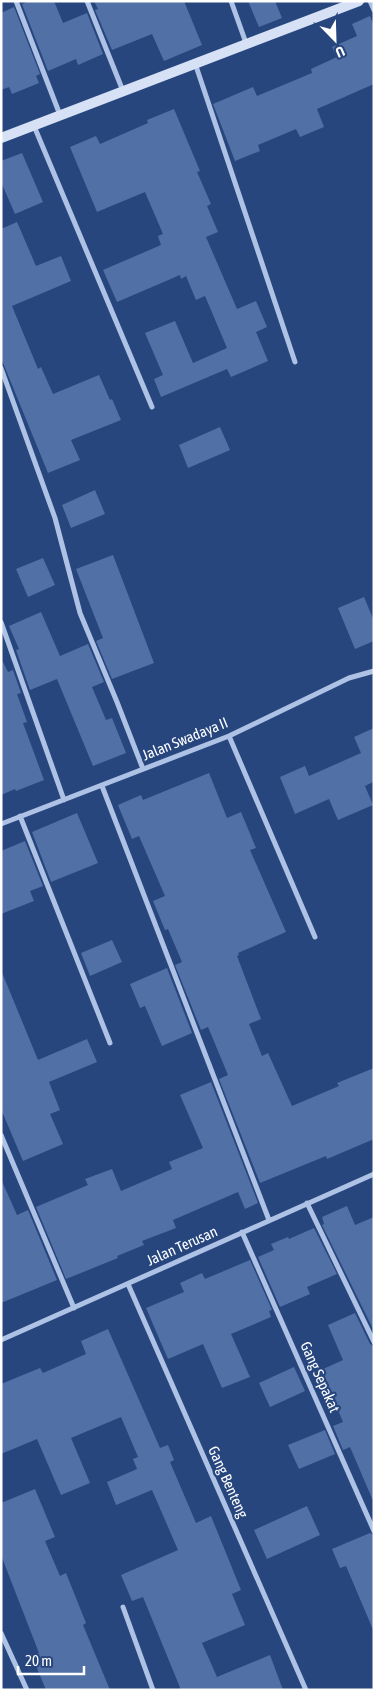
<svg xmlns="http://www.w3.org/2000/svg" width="375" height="1691" font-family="'Asap Condensed',sans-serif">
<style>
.building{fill:#5070a6}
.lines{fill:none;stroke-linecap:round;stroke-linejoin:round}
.street{stroke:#aec2e5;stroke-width:5}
.secondary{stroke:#d7e1f5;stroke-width:10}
.labels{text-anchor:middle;stroke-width:4.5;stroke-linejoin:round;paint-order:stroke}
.street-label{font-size:15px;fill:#fff;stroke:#27467e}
</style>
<rect width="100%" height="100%" fill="#27467e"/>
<path class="building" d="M29,1h25l9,22 24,-10 16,41 -25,11 -2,-6 -28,12 -26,-67z
M94,1h90l18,44 -38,16 -12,-27 -40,16 -17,-40 3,-1z
M248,1h27l7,17 -23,9z
M14,7l26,67 -4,2 3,7 -27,11 -3,-7 -8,3v-77z
M370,16l4,10v58l-57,25 7,18 -24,10 -4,-8 -38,16 2,6 -25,10 -22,-57 40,-17 4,9 55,-23 -1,-4 26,-12 -5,-10 25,-11 -5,-12z
M174,109l26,62 -3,1 14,32 -4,2 11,26 -12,5 31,72 19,-8 11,26 -11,5 12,29 -37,16 -4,-8 -66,28 -7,-18 9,-4 -18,-42 30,-12 18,42 34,-15 -22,-52 -9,4 -10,-24 -5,3 -1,-4 -63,27 -14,-32 58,-25 -3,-9 5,-2 -18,-42 -48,20 -27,-65 26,-11 4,8 48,-21 -1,-3z
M22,153l21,49 -28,12 -14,-32v-21z
M17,222l19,44 25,-10 10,25 -59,25 26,63 3,-2 12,27 46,-19 11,25 2,-1 9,21 -50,20 9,20 -32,13 -47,-115v-129z
M220,427l10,23 -42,18 -9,-23z
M95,490l10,24 -34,14 -9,-23z
M113,555l41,108 -42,16 -16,-38 7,-3 -27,-69z
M43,558l12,27 -27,12 -12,-28z
M364,597l10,24v20l-19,8 -17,-41z
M41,612l19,44 28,-12 16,38 -12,5 14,33 6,-2 14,35 -33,13 -36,-87 -27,11 -14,-40 3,-1 -10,-23z
M1,658l7,14 5,-2 8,23 -4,1 10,28 -4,1 21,57 -28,11 -1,-2 -14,6z
M374,728v55l-1,-1 -8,4 8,19 -35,15 -9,-21 -34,15 -15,-37 25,-11 4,10 52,-23 -7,-16z
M209,773l18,45 14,-6 15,36 -6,2 36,82 -48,21 1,2 -2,1 24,63 -12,5 13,32 6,-3 24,53 47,-20 -2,-3 37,-15v71l-47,20 -1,-3 -66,27 -41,-104 9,-4 -20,-48 -7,3 -26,-65 7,-3 -14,-33 -3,1 -12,-29 12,-5 -26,-60 -7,3 -14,-34 23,-10 2,5z
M77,813l21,50 -47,19 -19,-50z
M25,841l18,45 -13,5 4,10 -33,13v-63z
M112,940l10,22 -32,14 -9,-23z
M167,968l25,65 -30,13 -17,-40 -5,2 -10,-24z
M1,970l37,90 49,-21 10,23 -48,20 11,28 -10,4 13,30 -40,17 -22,-52z
M211,1082l47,121 -13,6 -7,-17 -65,28 3,8 -34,13 2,4 -27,11 1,2 -52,21 -30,-72 52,-22 -3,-6 27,-10 9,22 51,-22 -3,-7 34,-14 -23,-53z
M1,1179l16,36 11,-5 29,70 -56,23z
M347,1206l8,19 19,-8v114l-52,-106 2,-1 -2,-7z
M314,1228l23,46 -30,13 3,7 -30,13 -22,-50 16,-7 -3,-6 17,-7 1,2z
M250,1260l22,50 -3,1 2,6 -40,17 19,43 -28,11 -19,-44 -35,15 -22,-51 38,-16 -4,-9 22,-10 3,6z
M355,1313l15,31 4,2v157l-24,-56 -7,3 -10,-24 10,-4 -22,-52 22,-10 -15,-35z
M108,1329l52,119 8,-3 6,15 -4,2 26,61 15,-7 30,74 -9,4 13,31 -43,18 15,34 53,-22 13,35h-102l-38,-93 -11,4 -11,-26 57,-25 -26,-60 -36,15 -9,-23 30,-13 -4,-10 5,-2 -17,-40 -50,21 19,45 -29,12 -24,-56 -36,15v-70l39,-16 3,5 43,-19 -5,-13z
M294,1367l11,24 -35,16 -11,-24z
M325,1430l10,24 -36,15 -11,-24z
M35,1489l20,48 -10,4 15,35 6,-3 20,50 -3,2 27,65h-64l-14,-34 7,-3 -38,-98v-52z
M307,1506l13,29 -53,24 -13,-29z
M370,1533l4,2v97l-28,-66 -6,2 -8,-19z"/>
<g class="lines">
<path class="street" d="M16,1l44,114
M87,1l36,90
M231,1l15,42
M370,1l4,9
M195,63l100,299
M34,126l118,281
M1,368l54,150 25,95 37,89 26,67
M1,622l63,178
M229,736l86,201
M102,786l167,434
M20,816l90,227
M1,824l228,-88 120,-58 25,-7
M1,1135l73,173
M307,1203l67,139
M242,1232l132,299
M128,1284l178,406
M1,1340l373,-166
M123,1607l30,83
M1,1633l26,57"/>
<path class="secondary" d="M1,138l358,-137"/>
</g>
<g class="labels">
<g class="street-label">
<text transform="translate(185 739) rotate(-22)" y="5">Jalan Swadaya II</text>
<text transform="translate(182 1246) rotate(-24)" y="5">Jalan Terusan</text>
<text transform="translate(320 1377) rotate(66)" y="5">Gang Sepakat</text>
<text transform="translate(228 1482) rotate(66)" y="5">Gang Benteng</text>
</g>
</g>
<rect width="375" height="1691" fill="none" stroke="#ffffff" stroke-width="5"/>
<g transform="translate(335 40) rotate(157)" stroke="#27467e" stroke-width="4" paint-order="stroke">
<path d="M0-4L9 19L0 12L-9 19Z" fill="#ffffff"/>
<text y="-8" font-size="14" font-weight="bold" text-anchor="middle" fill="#ffffff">U</text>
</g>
<path d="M18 1666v8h66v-8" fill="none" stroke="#ffffff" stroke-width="2.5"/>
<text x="25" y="1666" font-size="15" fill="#ffffff" stroke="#27467e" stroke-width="4" paint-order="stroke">20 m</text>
</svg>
